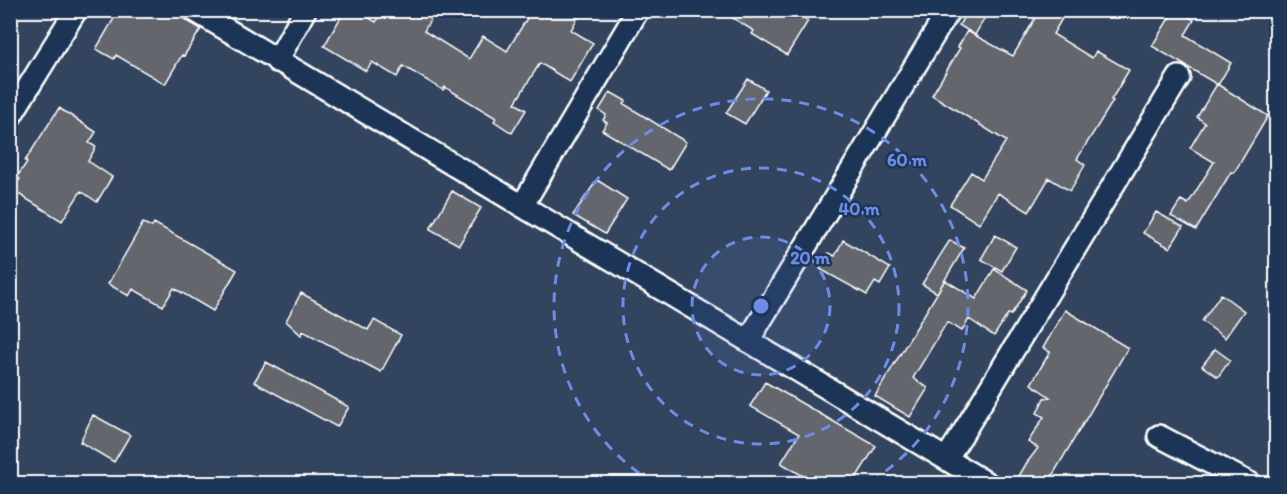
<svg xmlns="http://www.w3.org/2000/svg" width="1287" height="494" font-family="Itim,sans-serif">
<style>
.building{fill:#63666d;stroke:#fff;stroke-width:1.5}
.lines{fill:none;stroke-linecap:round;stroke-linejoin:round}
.street-casing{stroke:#fff;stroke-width:26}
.street{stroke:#1d3557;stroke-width:21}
.ring{fill:none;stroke:#6c8ce6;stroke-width:3;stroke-dasharray:10 8}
.centre{fill:#6c8ce6;stroke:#1d3557;stroke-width:3}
.ring-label{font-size:18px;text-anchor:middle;font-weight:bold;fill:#6c8ce6;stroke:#1d3557;stroke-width:5;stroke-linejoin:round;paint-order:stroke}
</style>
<rect width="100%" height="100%" fill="#32445e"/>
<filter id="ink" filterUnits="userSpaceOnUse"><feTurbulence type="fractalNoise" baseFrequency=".0167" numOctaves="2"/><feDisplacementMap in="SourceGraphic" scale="12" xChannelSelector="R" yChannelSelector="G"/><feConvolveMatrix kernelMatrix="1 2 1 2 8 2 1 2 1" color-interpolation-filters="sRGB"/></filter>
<g filter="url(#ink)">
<path class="building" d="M119,10h50l32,19 -17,27 -2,-1 -17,29 -49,-29 -2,4 -18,-10z
M345,10h11l20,12 7,-12h53l-12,21 45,28 14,-23 24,15 25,-41h50l-11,20 22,13 -23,39 -30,-19 -25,40 11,7 -14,23 -18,-12 2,-3 -51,-31 -2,3 -40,-24 -6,11 -25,-15 -6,9 -42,-25z
M720,10h72l16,11 -21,34 -35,-21 2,-3z
M968,10h21l-14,25 -16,-10z
M1040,10h27l-14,24 39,24 4,-7 33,19 -18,30 2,1 -36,58 8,6 -15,26 -21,-13 -20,34 -31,-19 -19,31 -29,-19 21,-33 11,7 24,-38 -74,-46 28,-47 -2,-1 9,-16 46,25z
M1174,10h4l16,10 -9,15 46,28 -13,22 -66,-39z
M748,79l18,11 -21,34 -19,-11z
M1217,84l51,32 -34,57 -3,-1 -35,58 -25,-14 10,-16 7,4 26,-42 -24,-14 15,-25 -8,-6z
M610,92l16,9 -2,3 62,38 -17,28 -67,-40 5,-7 -4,-3 3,-5 -7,-5z
M59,108l37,24 -7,11 7,4 -8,14 24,16 -15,25 -16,-11 -19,30 -50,-31 8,-11 -3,-2 10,-15 -2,-1z
M597,180l30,19 -22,35 -32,-19z
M452,191l29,17 -22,37 -29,-16z
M1156,212l27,15 -13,21 -27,-15z
M143,223l9,4 2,-4 83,47 -24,41 -39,-23 -11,18 -30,-17 -4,7 -21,-12z
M995,235l21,12 -14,24 -21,-12z
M843,240l47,28 -10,17 -5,-3 -8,13 -47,-26 9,-16 6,3z
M950,240l14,8 -27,45 -15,-9z
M994,269l33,21 -16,25 -3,-1 -14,22 -25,-17 -7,12 -15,-9 -34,56 15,10 -18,29 -35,-21 70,-116 31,19z
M301,293l67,37 6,-10 27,15 -20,37 -78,-41 -2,4 -15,-14z
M1221,294l23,17 -19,27 -23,-17z
M1065,310l63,38 -80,135h-33l11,-19 12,-16 -10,-6 16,-25 -7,-4 7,-15 6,-1 -19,-13 19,-32 -7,-4z
M1215,349l15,11 -12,17 -16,-11z
M266,362l83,45 -12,20 -83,-45z
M765,382l111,64 -23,37h-38l-34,-20 18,-29 -49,-28z
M93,415l37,20 -16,27 -34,-20z"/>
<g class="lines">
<g class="street-casing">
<path id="street" d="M194,10l794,474
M277,61l28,-51
M10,117l66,-107
M522,206l116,-196
M748,341l201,-331
M1159,436l92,48
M946,459l15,-23 218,-359"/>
</g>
<use href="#street" class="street"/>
</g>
</g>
<circle cx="761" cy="306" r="69" fill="#6c8ce6" fill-opacity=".12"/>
<g class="ring">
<circle cx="761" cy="306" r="69"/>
<circle cx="761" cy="306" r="138"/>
<path d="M654 483A207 207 0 1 1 868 483"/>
</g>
<circle cx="761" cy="306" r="9" class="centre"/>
<g class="ring-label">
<text x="907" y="166">60 m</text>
<text x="859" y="215">40 m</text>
<text x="810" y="264">20 m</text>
</g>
<rect width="1287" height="494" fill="none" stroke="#1d3557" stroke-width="36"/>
<rect x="18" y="18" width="1251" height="458" fill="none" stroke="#fff" stroke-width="2" filter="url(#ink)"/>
</svg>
